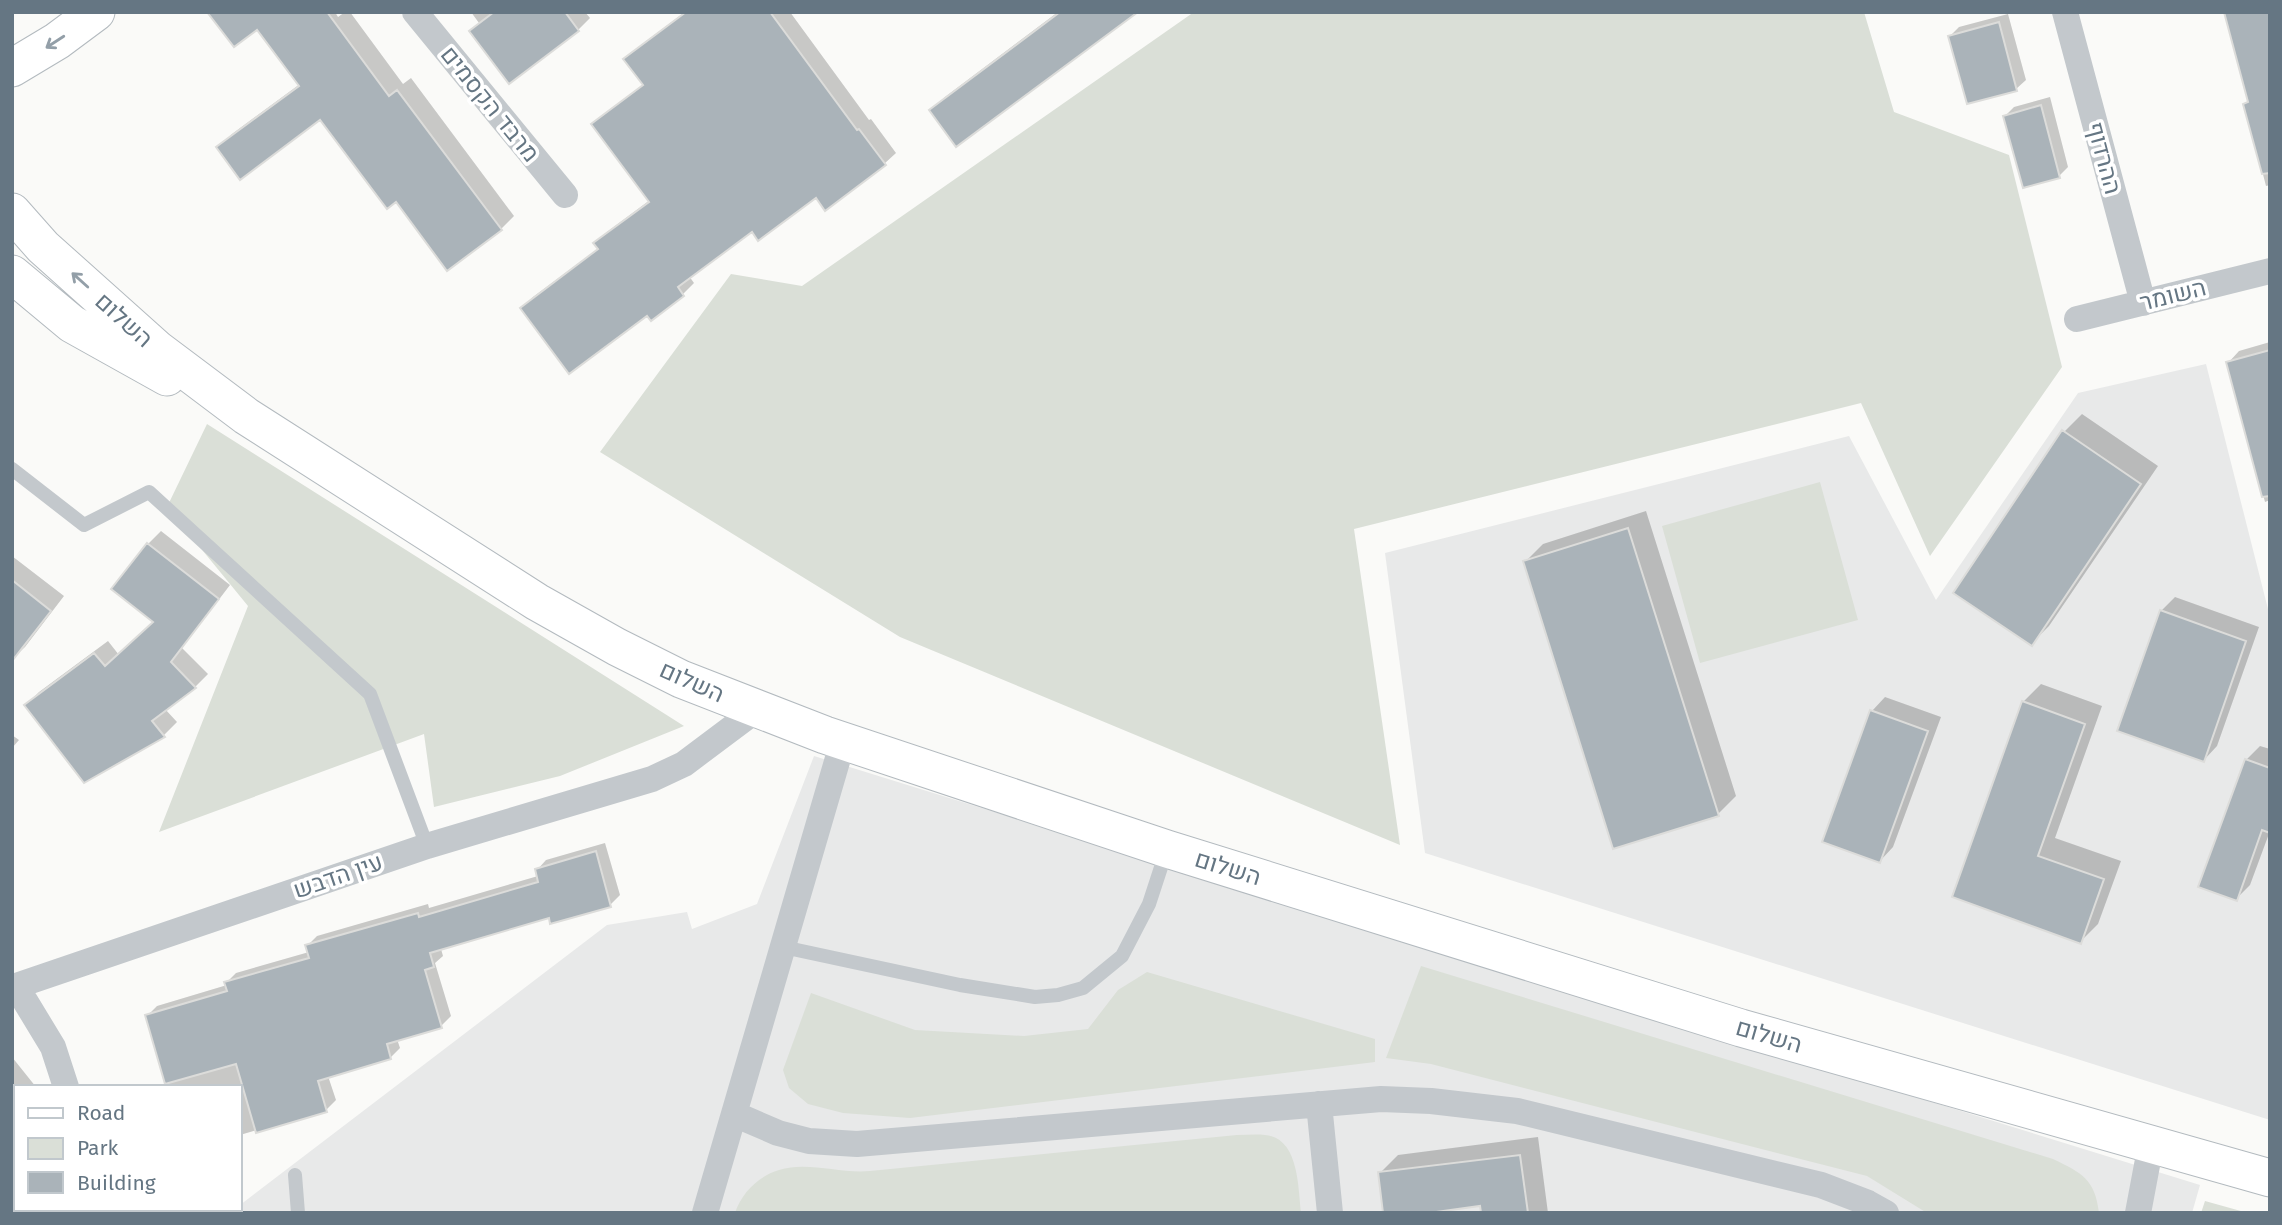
<svg xmlns="http://www.w3.org/2000/svg" width="2282" height="1225" font-family="'Fira Sans',Heebo,sans-serif">
<style>
.built{fill:#e8e9e9}
.green{fill:#dadfd7}
.shadow{fill:#0003}
.building{fill:#aab3b9;stroke:#dcdcda;stroke-width:2}
.lines{fill:none;stroke-linecap:round;stroke-linejoin:round}
.secondary-casing{stroke:#b3babf;stroke-width:39}
.lane{stroke:#c3c8cc;stroke-width:14}
.street{stroke:#c3c8cc;stroke-width:26}
.secondary{stroke:#fff;stroke-width:37}
.oneway{stroke:#939fa8}
.labels{text-anchor:middle;stroke-width:7;stroke-linejoin:round;paint-order:stroke}
.street-label{font-size:24px;fill:#657683;stroke:#fff}
</style>
<rect width="100%" height="100%" fill="#fafaf8"/>
<path class="built" d="M2206,364l64,253v503l-845,-267 -40,-300 464,-117 87,164 142,-207z
M814,756l1386,429 -8,28h-1963l5,-4h6v-4l367,-280 80,-13 5,17 65,-25z"/>
<path class="green" d="M1194,12h670l30,100 115,43 53,212 -132,189 -69,-153 -507,126 46,316 -500,-208 -300,-185 131,-178 71,12z
M207,424l477,302 -124,50 -126,31 -10,-73 -265,98 89,-226 -81,-99z
M1820,482l38,138 -158,43 -38,-137z
M1421,966l632,193c29,14 42,20 46,54h-172l-60,-37 -436,-112 -45,-6z
M1147,972l228,67v23l-465,56 -67,-5 -35,-9 -19,-16 -6,-18 28,-77 104,37 109,6 64,-7 30,-39z
M1237,1135c9,0 19,-1 28,0 34,3 33,52 36,78h-566c7,-21 24,-37 44,-43 29,-9 61,4 91,1 122,-12 245,-24 367,-36z
M2205,1201l43,12h-47z"/>
<path class="shadow" d="M209,12h126l3,5 7,-5h5l53,72 8,-6 103,138 -13,13 -105,-29 -75,-83 -103,31 14,-14 68,-50 -42,-57z
M471,12h114l5,6 -12,12 -107,1 8,-8z
M685,12h105l79,108 2,-1 25,34 -12,11 -68,32 -64,34 -63,46 5,7 -11,11 -35,20 -126,-6 11,-11 66,-49 -3,-5 11,-11 43,-32 -56,-76 50,-40 -18,-25 11,-11z
M1058,12h75l-202,98 14,-13z
M2270,12v173l-4,1 -21,-82 4,-4z
M2008,14l18,66 -10,9 -66,-53 9,-9z
M2050,97l18,70 -9,9 -54,-60 9,-9z
M2270,342v158l-5,2 -37,-139 11,-12z
M2082,414l76,52 -109,160 -18,18 33,-212z
M1646,511l90,285 -18,18 -193,-252 18,-18z
M161,531l69,54 -48,63 26,26 -13,13 -30,22 12,13 -13,13 -79,46 -59,-76 13,-13 69,-51 11,14 36,-33 -7,-78z
M12,556l52,40 -39,51 -13,12z
M2175,597l84,30 -42,119 -13,14 -43,-149z
M2041,684l61,22 -47,132 66,23 -23,63 -18,18 -126,-46 69,-194z
M1885,697l56,20 -48,130 -13,14 -8,-150z
M12,735l7,5 -7,8z
M2260,746l10,3v82l-20,54 -14,14 10,-139z
M605,843l15,52 -10,10 -60,11 -109,33 2,7 -8,7 16,53 -10,10 -44,13 3,9 -10,10 -62,18 8,24 -10,10 -86,25v-48h-72l-21,-71 10,-10 70,-21 -1,-2 10,-10 73,-21 -2,-6 10,-10 111,-32 1,4 109,-32 -1,-6 9,-10z
M12,1057l24,30h-20v52l-4,-4z
M1538,1137l10,76h-65l-1,-9 -34,4 1,5h-64l-5,-40 18,-18z"/>
<path class="building" d="M207,12h120l62,84 8,-6 105,140 -55,41 -51,-69 -9,7 -67,-89 -80,60 -24,-33 83,-61 -42,-56 -23,17z
M494,12h71l14,19 -70,53 -40,-53z
M686,12h84l87,118 2,-1 27,36 -61,46 -9,-13 -58,43 -6,-9 -74,55 6,9 -33,25 -4,-5 -78,58 -49,-66 78,-59 -5,-6 56,-41 -58,-78 52,-39 -20,-26z
M1060,12h78l-182,135 -27,-37z
M2224,12h46v161l-8,1 -19,-70 5,-2z
M1999,22l18,69 -50,13 -19,-68z
M2041,105l19,73 -37,10 -20,-72z
M2270,350v146l-8,1 -36,-135z
M2062,430l79,54 -109,162 -79,-53z
M1628,528l91,288 -106,33 -90,-288z
M147,543l72,56 -48,63 25,26 -44,33 13,16 -81,46 -60,-78 70,-52 11,13 48,-44 -42,-33z
M12,580l39,31 -39,50z
M2160,610l86,31 -42,121 -87,-31z
M2022,701l63,23 -47,132 66,23 -23,65 -129,-47z
M1870,710l58,21 -48,132 -58,-21z
M2245,759l25,9v65l-8,-3 -25,71 -39,-14z
M596,851l15,56 -61,17 -1,-6 -119,35 4,14 -9,3 17,58 -55,16 4,15 -73,22 9,31 -71,21 -20,-69 -71,20 -20,-69 82,-24 -3,-9 85,-24 -4,-13 113,-32 1,4 119,-35 -3,-13z
M1520,1155l8,58h-47l-1,-7 -51,7h-46l-5,-41z"/>
<g class="lines">
<g class="secondary-casing">
<path id="secondary" d="M12,68l45,-27 39,-29
M12,212l31,35 114,102 89,67 291,186 80,45 64,32 144,56 342,114 574,179 529,150
M12,274l60,50 95,53"/>
</g>
<path class="lane" d="M12,469l72,56 65,-33 221,202 57,152
M783,947l177,38 75,12 23,-2 25,-7 39,-32 27,-52 18,-55
M295,1175l3,38"/>
<path class="street" d="M415,12l150,183
M2065,12l78,291
M2077,319l193,-48
M66,1087l-13,-40 -37,-61 411,-140 225,-67 32,-15 72,-54
M1319,1104l11,109
M734,1114l44,19 31,8 48,3 524,-45 50,2 86,10 304,74 47,18 18,10
M160,1209l3,4
M15,1213l4,-4
M705,1213l138,-472
M2138,1213l13,-69"/>
<use href="#secondary" class="secondary"/>
</g>
<defs><path id="oneway-shaft" d="M-6 0H5M1.5-3L5.5 0L1.5 3" fill="none" stroke-width="1.6" stroke-linecap="round" stroke-linejoin="round" transform="scale(1.75)"/></defs>
<g class="oneway">
<use href="#oneway-shaft" transform="translate(55 42) rotate(147)"/>
<use href="#oneway-shaft" transform="translate(80 280) rotate(-138)"/>
</g>
<g class="labels">
<g class="street-label">
<text transform="translate(490 104) rotate(51)" y="8">מרבד הקסמים</text>
<text transform="translate(2104 158) rotate(75)" y="8">ההרדוף</text>
<text transform="translate(2173 295) rotate(-14)" y="8">השומר</text>
<text transform="translate(124 320) rotate(42)" y="8">השלום</text>
<text transform="translate(692 682) rotate(24)" y="8">השלום</text>
<text transform="translate(1228 868) rotate(17)" y="8">השלום</text>
<text transform="translate(338 876) rotate(-19)" y="8">עין הדבש</text>
<text transform="translate(1769 1036) rotate(16)" y="8">השלום</text>
</g>
</g>
<rect width="2282" height="1225" fill="none" stroke="#657683" stroke-width="28"/>
<rect x="14" y="1085" width="228" height="126" fill="#ffffff" stroke="#c1c8cd" stroke-width="2"/>
<rect x="28" y="1108" width="35" height="10" fill="#ffffff" stroke="#c1c8cd" stroke-width="2"/>
<text x="77" y="1120" font-size="21" fill="#657683">Road</text>
<rect x="28" y="1138" width="35" height="21" fill="#dadfd7" stroke="#c1c8cd" stroke-width="2"/>
<text x="77" y="1155" font-size="21" fill="#657683">Park</text>
<rect x="28" y="1172" width="35" height="21" fill="#aab3b9" stroke="#c1c8cd" stroke-width="2"/>
<text x="77" y="1190" font-size="21" fill="#657683">Building</text>
</svg>
